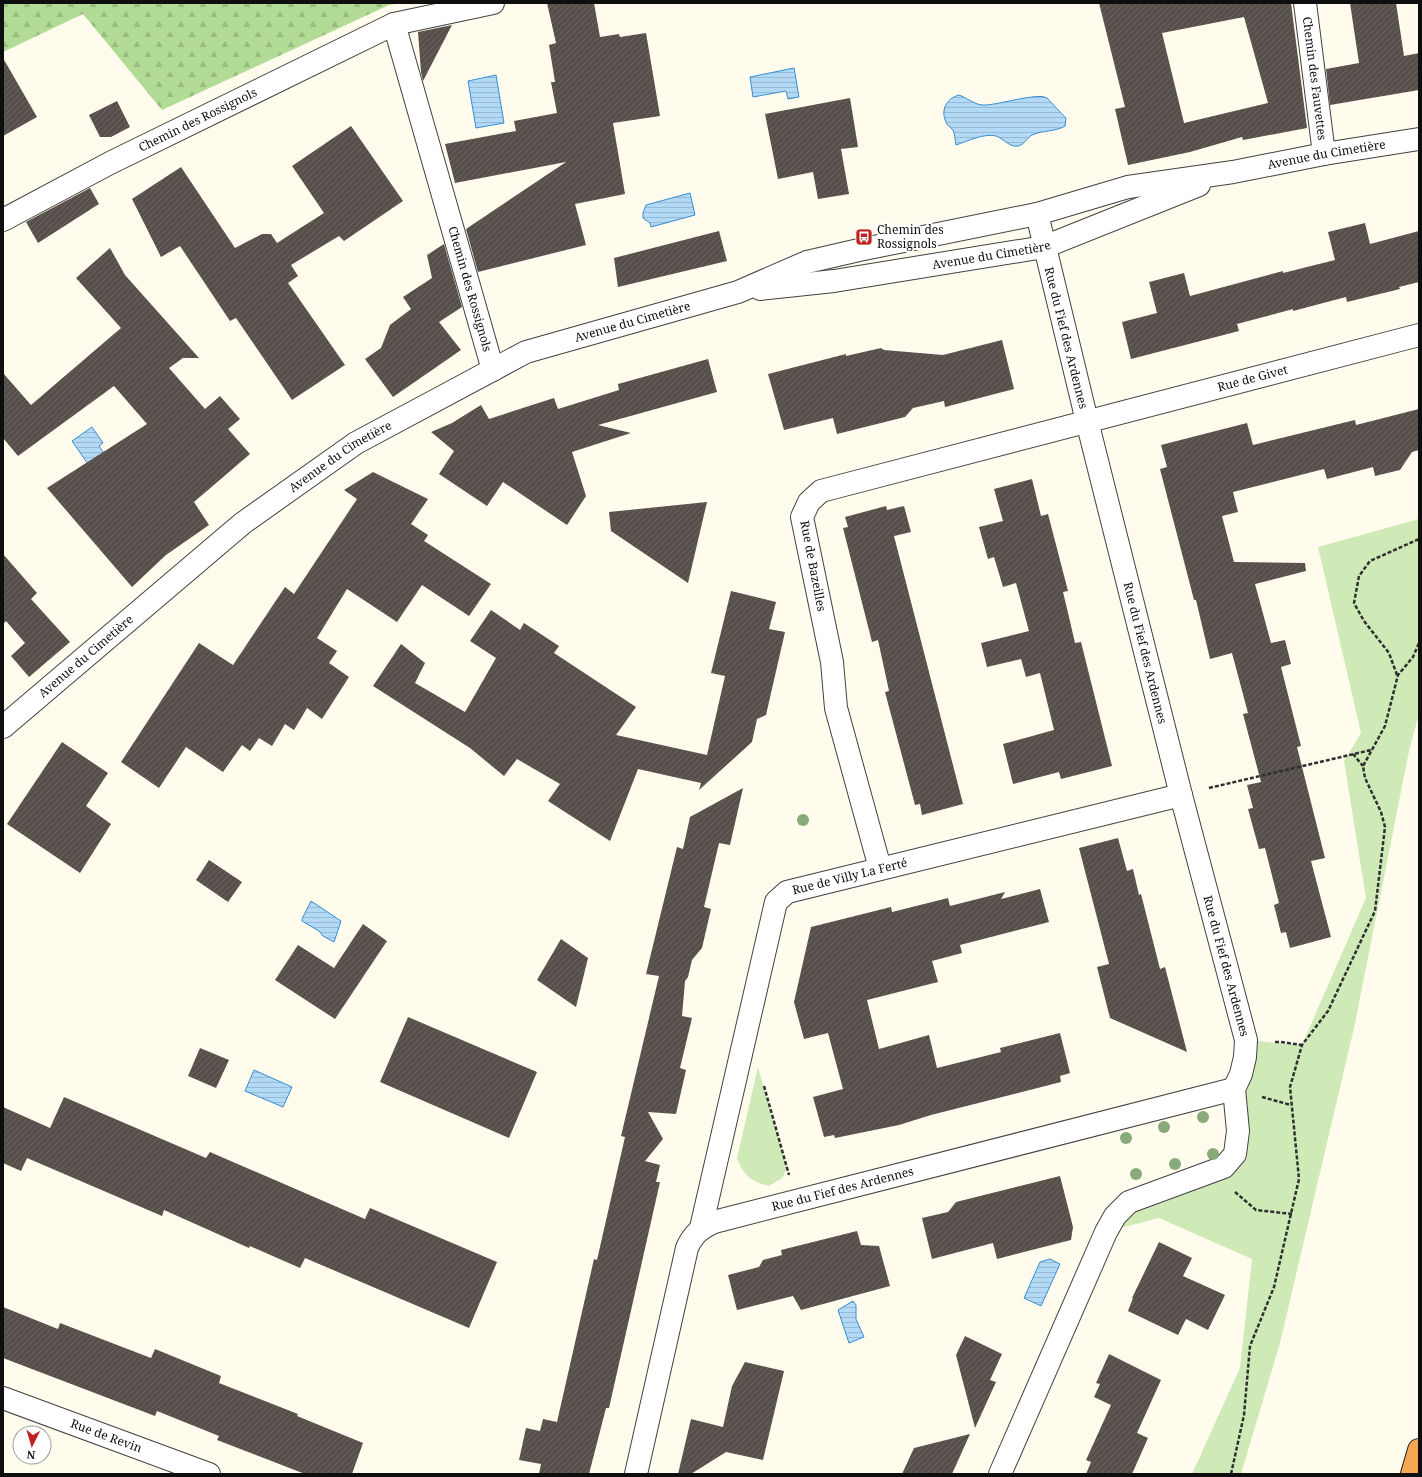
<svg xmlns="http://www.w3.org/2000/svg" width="1422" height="1477" font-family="'Noto Serif',serif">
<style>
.grass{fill:#cfeab7}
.forest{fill:url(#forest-firs)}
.water{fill:url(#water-rules);stroke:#378cd0}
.building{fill:url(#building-hatch);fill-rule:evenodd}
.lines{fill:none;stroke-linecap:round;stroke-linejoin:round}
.minor-casing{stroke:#414141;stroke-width:24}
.highway-casing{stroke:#1f1f1f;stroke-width:24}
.path{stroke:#303030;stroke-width:2.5;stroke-dasharray:4 2;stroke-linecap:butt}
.minor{stroke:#fff;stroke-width:22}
.highway{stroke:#f7a654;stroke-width:22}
.tree{fill:#89aa7a}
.labels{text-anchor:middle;stroke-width:4;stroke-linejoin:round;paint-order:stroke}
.street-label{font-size:12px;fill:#0e0e0e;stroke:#fff}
.poi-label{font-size:12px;fill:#0e0e0e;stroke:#fff;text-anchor:start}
</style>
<defs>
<pattern id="forest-firs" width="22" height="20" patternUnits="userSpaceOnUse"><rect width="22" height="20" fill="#b2db96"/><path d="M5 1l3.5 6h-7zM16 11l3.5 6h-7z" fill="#98bb80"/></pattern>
<pattern id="water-rules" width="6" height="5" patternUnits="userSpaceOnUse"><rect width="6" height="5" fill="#b2daf7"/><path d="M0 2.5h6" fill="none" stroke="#98bad3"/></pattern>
<pattern id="building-hatch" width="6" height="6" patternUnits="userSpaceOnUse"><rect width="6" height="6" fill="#564f4a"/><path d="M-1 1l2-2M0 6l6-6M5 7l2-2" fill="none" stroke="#696460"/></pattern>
</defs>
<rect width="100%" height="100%" fill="#fffcee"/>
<path class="grass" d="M1419,519v195l-10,37 -55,277 -74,315 -39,131h-49l48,-106 12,-109 -93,-41 -53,14 9,-16 109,-49 22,-127 56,5 64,-147 -22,-137 17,-28 -43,-186z
M758,1067l29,101 -5,10 -13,8c-18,-4 -26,-11 -32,-28z"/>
<path class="forest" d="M3,3h398l-12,2 -227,105 -79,-96 -80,38z"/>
<path class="water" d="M794,68l5,29 -11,2 -2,-8 -33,6 -3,-20z
M496,75l8,48 -28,5 -8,-47z
M959,95c8,3 15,9 23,10 14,1 55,-13 65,-7 1,1 17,18 19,20l-1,8c-10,6 -22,4 -33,9 -5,3 -8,10 -14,11 -8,2 -15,-8 -22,-10 -12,-3 -28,5 -40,9 -1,-4 -1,-13 -4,-16 -1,-2 -5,-3 -6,-7 -6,-12 1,-24 13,-27z
M690,193l5,22 -44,12 -1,-4 -7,-5v-5l3,-8z
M92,427l11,16 -4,3 14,20 -16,11 -25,-36z
M311,901l30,20 -7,21 -11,-6 -4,-5 -17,-10v-2z
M254,1070l38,17 -9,20 -38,-16z
M1050,1259l10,5 -19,42 -17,-8 16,-36z
M853,1301l3,4v14l8,18 -15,6 -11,-33z"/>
<path class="building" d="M547,3h47l6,34 19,-3 1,3 26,-4 14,83 -47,7 12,71 -50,10 11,41 -108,27 -12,-43 100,-67 -111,21 -10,-39 71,-13 -2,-10 43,-8 -6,-31h4l-6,-37 7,-2z
M1099,3h192l16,125 -64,12 -1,-3 -52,15 -62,13 -13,-56 10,-2zM1244,17l24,86 -84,20 -22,-90z
M1350,3h46l8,53 15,-3v37l-89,15 -4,-36 33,-6z
M452,25l-29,56 -2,-9 -3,-40z
M3,58l34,59 -34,19z
M850,98l8,49 -17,2 8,45 -31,5 -5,-27 -35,7 -13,-65z
M117,101l13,26 -19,10h-11l-11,-22z
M351,126l52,75 -59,40 -5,-5 -48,29 7,11 -10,7 57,82 -53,35 -56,-82 -6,3 -50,-75 -19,11 -29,-58 49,-32 54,81 27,-14h9l6,9 47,-30 -32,-47z
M90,188l9,16 -61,39 -12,-21z
M1365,223l5,21 49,-13v51l-20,5 1,2 -53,13 -1,-5 -53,14v-2l-56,15 2,7 -108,28 -9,-37 35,-9 -8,-31 35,-9 6,23 93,-25v2l52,-13 -7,-28z
M719,231l8,30 -109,26 -4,-29z
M444,244l18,63 -23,15 22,28 -68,47 -28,-38 16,-11 9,-23 21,-16 -8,-12 29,-19 -5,-23z
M110,248l15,27 74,83h-16l-14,10 36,41 15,-13 20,23 -12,10 22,25 -56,48 15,23 -43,30 -34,32 -85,-99 100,-64 -33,-38 -96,70 -15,-18v-65l28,32 90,-77 -45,-50z
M1002,340l12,49 -69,18 -1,-6 -31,7 -8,9 -68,17 -4,-16 -49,12 -16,-56 78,-20v2l35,-8 3,2 59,5z
M708,359l9,33 -119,33 33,8 -59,19 14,44 -19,29 -64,-43 -16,24 -48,-32 15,-23 -23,-19 21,-9 29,-18 8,14 65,-21 4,11 61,-19 -1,-6z
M1419,409v41l-7,2 -12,18 -25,6 -2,-9 -46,12 -3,-10 -91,23 5,20 -16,4 12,46 71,1 1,8 -51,13 16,59 14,-3 6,24 -10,3 20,79 -4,1 28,111 -14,3 20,76 -41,11 -4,-16 -5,1 -7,-28 5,-2 -14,-55 -6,1 -11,-40 5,-1 -6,-23 14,-3 -18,-68 5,-1 -16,-60 -22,6 -14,-59h-2l-34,-131 7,-2 -6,-22 86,-22 6,22 102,-25 1,5z
M373,472l55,27 -17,25 17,11 -4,6 67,43 -22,32 -47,-31 -25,37 -50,-33 -30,49 20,13 -8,12 20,14 -27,42 -15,-11 -13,22 -9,-6 -13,22 -13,-8 -9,13 -8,-6 -19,27 -37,-25 -27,41 -38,-26 78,-119 34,22 52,-78 9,7 63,-95 -13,-9z
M1032,479l9,37 7,-2 20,77 -5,1 6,25 6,26 6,-1 31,124 -51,13 -2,-7 -46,12 -10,-40 51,-14 -14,-57 -14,4 -5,-18 -34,8 -6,-24 48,-12 -13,-48 -13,4 -9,-30 -6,2 -9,-32 24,-6 -9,-32z
M707,502l-19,81 -77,-52 -2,-19z
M886,506l1,4 17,-4 7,26 -17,4 69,268 -41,11 -2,-11 -5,1 -30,-113 4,-1 -11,-51 -6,2 -29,-114 5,-1 -3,-10z
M3,554l34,39 -6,6 39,43 -41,35 -18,-21 14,-13 -19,-22 -3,3z
M731,591l45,11 -7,27 16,3 -19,83 -9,4 -5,23 -53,48 2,-7 -63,-14 -28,72 -62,-40 12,-17 -43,-25 -13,17 -34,-28 -97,-62 28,-42 24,19 -10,20 50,29 31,-54 -26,-17 21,-31 29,20 4,-7 35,23 -5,7 82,54 -20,28 91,20 18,-79 -14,-3z
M62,742l46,31 -22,33 25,18 -31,49 -73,-49z
M743,788l-13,57 -11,-2 -15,64 7,2 -9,39 -10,12 -4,17 -3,4 -3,35 10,2 -12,50 6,2 -10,44 -28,-2 15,27 -18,22 15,4 -4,17h4l-51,226h-3l-17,66h-50l2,-10 -22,-4 7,-32 14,3 3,-12 14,3 37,-163 3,1 28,-123 -4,-1 38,-160 -13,-2 31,-127 6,2 7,-32z
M1118,838l9,33 6,-2 6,26 2,-1 19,75 5,-2 22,85 -77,-34 -13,-51 12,-3 -30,-116z
M209,860l33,22 -14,20 -32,-22z
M1040,889l9,33 -89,23 2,8 -30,8 6,21 -71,18 12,49 50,-14 8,33 64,-16 -1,-4 60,-15 10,40 -10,3 1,6 -130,33 -32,10 -64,13 -1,-3 -10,2 -11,-40 30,-8 -15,-56 -24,6 -10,-37 17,-75 80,-20 1,5 56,-14 2,8 55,-14 -4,7z
M363,924l24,17 -52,78 -60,-39 23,-35 36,23z
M561,939l27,19 -12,49 -39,-27z
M408,1017l129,55 -28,66 -129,-56z
M200,1048l29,12 -13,28 -28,-12z
M64,1097l142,61 4,-6 155,67 5,-11 127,54 -28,66 -164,-70 -5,10 -50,-22 -1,2 -85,-38 -2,6 -135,-58 -6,13 -18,-8v-56l47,21z
M1060,1176l13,51 -2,13 -74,19 -4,-16 -61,16 -10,-41 26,-6 8,-10z
M857,1231l4,14 18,1 11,40 -89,24 -8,-14 -56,14 -9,-35 31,-8 4,-7 19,-5 -1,-5z
M1159,1242l33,16 -9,18 42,19 -17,35 -22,-11 -8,16 -50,-24 5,-13h-1z
M3,1307l55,22 2,-6 91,35 4,-9 66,27 -2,7 79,31 -1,2 66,27 -11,31h-47l-88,-34 2,-4 -62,-25 -2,5 -152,-58z
M965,1336l37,18 -12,26 6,2 -21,46 -19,-73z
M1109,1354l52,26 -24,53 11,5 -16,36h-46l5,-12 -5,-2 25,-55 -17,-8 6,-13 -4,-1z
M745,1362l39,9 -21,89 -37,-8 -35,22h-13l13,-55 32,8 9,-41z
M970,1434l-18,40h-50l12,-26z"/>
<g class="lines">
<g class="minor-casing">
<g id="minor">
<path id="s1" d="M1305,3l19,151"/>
<path d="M394,24l99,-21"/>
<path id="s2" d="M3,220l107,-57 284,-139 99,346"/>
<path id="s3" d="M760,289l74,-8 210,-34 155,-62"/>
<path id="s4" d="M3,727l240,-204 113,-80 170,-91 212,-60 69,-30 52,-12 178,-36 91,-27 105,-15 91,-18 95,-15"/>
<path id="s5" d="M880,868l-44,-160 -4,-46 -30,-145 7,-15 12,-11 598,-156"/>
<path id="s6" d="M701,1228l75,-326 11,-10 394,-97"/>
<path id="s7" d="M3,1398l206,76"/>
<path id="s8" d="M636,1474l51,-226c6,-14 14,-20 27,-26l520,-133"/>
<path d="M1000,1474l106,-242 9,-16 14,-14 95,-35 11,-13 3,-23 -4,-42 7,-15 4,-17 1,-17 -65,-245 -94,-374 -50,-207"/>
</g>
</g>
<g class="highway-casing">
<path id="highway" d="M1412,1474l7,-24"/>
</g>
<path class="path" d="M1397,675l-8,-22 -25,-32 -10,-18 5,-27 11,-15 49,-22
M1353,754l10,12
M1209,788l162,-38
M1275,1042h6l21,3
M764,1086l25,89
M1262,1097l29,8
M1235,1192l21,18 36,4
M1231,1474l13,-59 6,-69 24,-59 25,-108 -9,-92 12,-42 26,-34 47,-100 10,-84 -4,-15 -16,-34 -2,-12 22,-40 13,-51 15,-18 6,-14"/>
<use href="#minor" class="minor"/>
<use href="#highway" class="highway"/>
</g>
<g class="tree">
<circle cx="803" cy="820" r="6"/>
<circle cx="1203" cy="1117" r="6"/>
<circle cx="1164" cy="1127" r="6"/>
<circle cx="1126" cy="1138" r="6"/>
<circle cx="1213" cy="1154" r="6"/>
<circle cx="1175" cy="1164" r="6"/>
<circle cx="1136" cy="1174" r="6"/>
</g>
<defs>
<g id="bus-square" transform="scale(0.9)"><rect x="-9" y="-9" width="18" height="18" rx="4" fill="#c02323" stroke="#fff"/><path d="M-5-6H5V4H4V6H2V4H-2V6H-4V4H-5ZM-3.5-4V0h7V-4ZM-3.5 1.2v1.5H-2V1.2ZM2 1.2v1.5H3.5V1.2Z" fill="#fff"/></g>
</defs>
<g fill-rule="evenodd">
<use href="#bus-square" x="864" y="237"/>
</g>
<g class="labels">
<g class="street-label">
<text dy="4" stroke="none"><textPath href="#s1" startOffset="76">Chemin des Fauvettes</textPath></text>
<text dy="4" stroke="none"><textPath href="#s2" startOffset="219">Chemin des Rossignols</textPath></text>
<text dy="4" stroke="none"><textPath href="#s4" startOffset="1473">Avenue du Cimetière</textPath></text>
<text dy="4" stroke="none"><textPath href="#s3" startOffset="234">Avenue du Cimetière</textPath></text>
<text dy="4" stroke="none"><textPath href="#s2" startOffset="713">Chemin des Rossignols</textPath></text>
<text dy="4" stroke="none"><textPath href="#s4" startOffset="757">Avenue du Cimetière</textPath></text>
<text transform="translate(1066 338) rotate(76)" y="4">Rue du Fief des Ardennes</text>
<text dy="4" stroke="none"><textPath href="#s5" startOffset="839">Rue de Givet</textPath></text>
<text dy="4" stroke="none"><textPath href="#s4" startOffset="433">Avenue du Cimetière</textPath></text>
<text transform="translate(813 566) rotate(79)" y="4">Rue de Bazeilles</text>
<text transform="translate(1145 653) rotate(76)" y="4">Rue du Fief des Ardennes</text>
<text dy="4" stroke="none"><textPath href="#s4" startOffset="109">Avenue du Cimetière</textPath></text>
<text dy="4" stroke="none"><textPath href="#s6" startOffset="414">Rue de Villy La Ferté</textPath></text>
<text transform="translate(1226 966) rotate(75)" y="4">Rue du Fief des Ardennes</text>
<text dy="4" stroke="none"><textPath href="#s8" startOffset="403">Rue du Fief des Ardennes</textPath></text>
<text dy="4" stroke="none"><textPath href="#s7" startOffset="110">Rue de Revin</textPath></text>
</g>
<g class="poi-label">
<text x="877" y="234">Chemin des<tspan x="877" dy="14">Rossignols</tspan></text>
</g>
</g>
<rect width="1422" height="1477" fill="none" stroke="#0e0e0e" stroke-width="8"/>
<g transform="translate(32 1445) rotate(185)"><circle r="19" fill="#ffffff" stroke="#9f9f9f"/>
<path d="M0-3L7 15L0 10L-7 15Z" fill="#c02323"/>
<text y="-6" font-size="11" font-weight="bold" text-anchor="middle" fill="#0e0e0e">N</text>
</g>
</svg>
